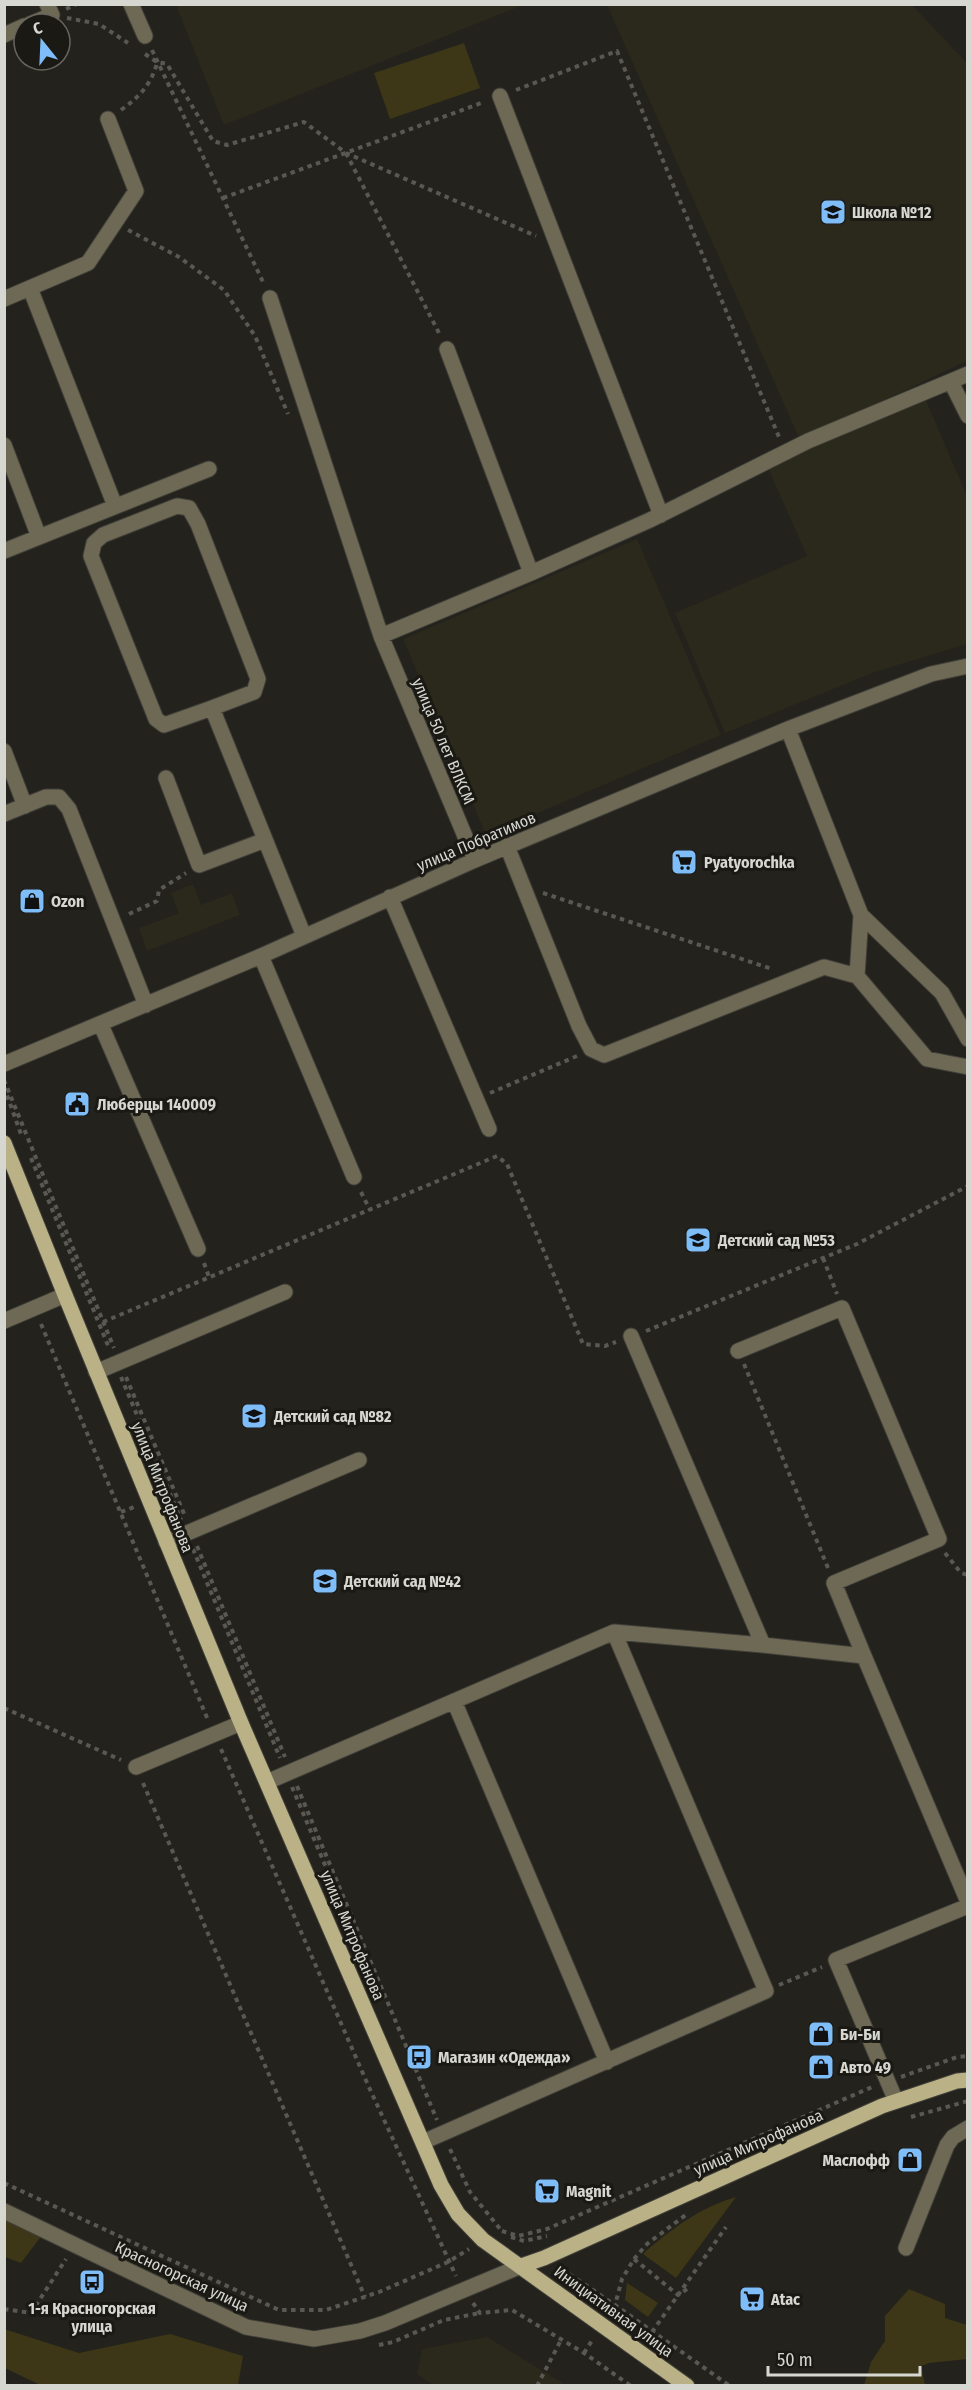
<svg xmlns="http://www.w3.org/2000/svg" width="972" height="2390" font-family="'Fira Sans Condensed',sans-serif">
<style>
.built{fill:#2b281c}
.green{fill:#3d3717}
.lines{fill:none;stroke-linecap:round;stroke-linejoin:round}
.minor-casing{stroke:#403f39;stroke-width:17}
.major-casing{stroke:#403f39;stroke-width:17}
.path{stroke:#595853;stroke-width:4;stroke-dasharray:4.5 4.5;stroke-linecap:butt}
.minor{stroke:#6d6954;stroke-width:15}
.major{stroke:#bab286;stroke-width:15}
.labels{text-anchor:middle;stroke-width:6;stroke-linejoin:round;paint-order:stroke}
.poi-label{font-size:16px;font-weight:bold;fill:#d7d7d2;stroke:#1a1913;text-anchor:start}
.street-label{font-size:16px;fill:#d7d7d2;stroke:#1a1913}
</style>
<rect width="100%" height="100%" fill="#23221c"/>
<path class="built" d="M176,5h347l-299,120z
M607,5h305l55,58v298l-167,79z
M925,398l42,98v148l-92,28 -150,61 -50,-120 132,-57 -39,-88 57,-28z
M637,539l84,196 -235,100 -83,-196z
M193,884l8,21 31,-12 8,22 -93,36 -8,-23 40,-15 -8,-20z
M487,2337l79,48h-133l-16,-11 5,-25z"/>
<path class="green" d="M464,43l16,45 -90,31 -16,-46z
M736,2197l-60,81 -33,-24c28,-25 56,-46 93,-57z
M5,2217l37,18 -21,28 -16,-6z
M627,2283l31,20 -10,14 -23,-17z
M909,2289l36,15v14l22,7v34l-38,4 -8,3 4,19h-61l7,-23 14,-21v-25z
M4,2329l75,24 91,-19 73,22 -5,29h-198l-35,-17z"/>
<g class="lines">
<g class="minor-casing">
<path id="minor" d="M131,4l14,32
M30,24l22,-9 -5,-11
M4,35l20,-9
M500,96l161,419
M30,288l85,218
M270,298l111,338 150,-63 119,-53 158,-79 160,-67
M4,299l84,-36 48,-72 -28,-72
M447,349l84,224
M951,382l17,34
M4,445l35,92
M4,551l205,-82
M381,636l94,224
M212,708l42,-16 4,-13 -60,-155 -9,-16 -12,-2 -74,29 -9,8 -3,13 65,163 8,6 48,-17 92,228
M788,729l73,186
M4,751l21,55
M166,778l33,87 66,-25
M4,814l42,-17h13l10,12 77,196
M507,846l72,180 12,23 13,6 220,-88 33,9
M390,897l99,232
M261,956l93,221
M101,1025l97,224
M968,1039l-26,-46 -81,-78 -4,61 70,83 41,8
M4,1064l257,-108 214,-96 313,-131 143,-55 37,-8
M4,1321l61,-26
M631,1336l132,309 101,11 104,246
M738,1351l104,-43 97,231 -105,44 30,73
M96,1372l189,-80
M166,1542l193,-82
M454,1701l153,361
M136,1767l105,-44
M267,1782l347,-150 149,13
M896,2101l-60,-141 132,-54
M423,2142l343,-151 -152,-359
M4,2211l242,116 68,12 46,-8 25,-8 136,-57
M906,2248l41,-103 6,-8 15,-9"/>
</g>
<g class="major-casing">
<path id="major" d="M4,1143l61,152 176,428 200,462 17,29 25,26 204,146
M521,2266l23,-8 338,-152 75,-25 11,-1"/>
</g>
<path class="path" d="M66,9l11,-5
M67,18l32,6 29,19
M152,50l112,234
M145,54l12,8 10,2 46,77 14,4 77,-23 42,31 190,83
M516,90l101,-39 162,386
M121,110c18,-13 30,-25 36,-47
M346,153l94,182
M223,198l261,-96
M128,230l51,27 45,33 31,46 33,78
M543,893l229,76
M129,914l28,-13 2,-11 27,-17
M4,1080l110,268
M4,1087l18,50
M490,1093l87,-37
M31,1158l78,190
M361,1192l9,18
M823,1258l14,36
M204,1263l5,14
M103,1322l394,-166 10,8 76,180 22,2 11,-4
M41,1324l167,396
M646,1331l211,-87 111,-58
M744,1364l84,204
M121,1377l60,143
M126,1377l59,139
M121,1512l13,-5
M197,1546l88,211
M193,1549l87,209
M945,1553l16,20 7,2
M4,1708l117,52
M221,1749l147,336 88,191
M143,1783l222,514
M297,1786l140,334
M292,1787l66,156
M779,1985l43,-18
M901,2077l56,-20 11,-1
M911,2117l57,-16
M450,2149l20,43 31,38
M4,2183l275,127h47l53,-18 69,-30 21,-13
M502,2231l16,5 29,-7 325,-142
M511,2237l13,4 23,-5
M634,2259l13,-15 40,-30
M562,2269l53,36 -4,8
M687,2289l-9,6 -44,-36 -12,20 -7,26 115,81
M473,2303l7,10 32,-3 72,43 47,33
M4,2309l27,4 35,-54
M652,2332l74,-105
M379,2345l14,-3 51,-22 36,-7
M584,2353l9,-14
M537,2386l24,-46"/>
<use href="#minor" class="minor"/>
<use href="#major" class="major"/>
</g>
<defs>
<g id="school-square" transform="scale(1.35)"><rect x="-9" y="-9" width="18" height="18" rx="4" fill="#7fbdf9" stroke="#1a1913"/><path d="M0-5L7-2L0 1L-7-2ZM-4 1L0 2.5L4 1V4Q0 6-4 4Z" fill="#111"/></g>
<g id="supermarket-square" transform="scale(1.35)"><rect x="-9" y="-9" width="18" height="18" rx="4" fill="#7fbdf9" stroke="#1a1913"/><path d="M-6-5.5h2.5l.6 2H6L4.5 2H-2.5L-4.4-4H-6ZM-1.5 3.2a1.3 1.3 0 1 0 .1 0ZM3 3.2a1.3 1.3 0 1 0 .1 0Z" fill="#111"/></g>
<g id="shop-square" transform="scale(1.35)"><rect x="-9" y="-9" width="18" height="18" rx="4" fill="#7fbdf9" stroke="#1a1913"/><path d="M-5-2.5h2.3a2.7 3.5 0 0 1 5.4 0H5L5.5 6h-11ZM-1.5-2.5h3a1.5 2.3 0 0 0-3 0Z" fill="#111"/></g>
<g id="civic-square" transform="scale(1.35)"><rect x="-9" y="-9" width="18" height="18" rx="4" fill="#7fbdf9" stroke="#1a1913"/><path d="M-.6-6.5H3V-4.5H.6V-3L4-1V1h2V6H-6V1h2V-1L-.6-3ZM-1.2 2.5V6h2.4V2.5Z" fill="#111"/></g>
<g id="bus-square" transform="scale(1.35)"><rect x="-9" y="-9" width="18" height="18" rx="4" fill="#7fbdf9" stroke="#1a1913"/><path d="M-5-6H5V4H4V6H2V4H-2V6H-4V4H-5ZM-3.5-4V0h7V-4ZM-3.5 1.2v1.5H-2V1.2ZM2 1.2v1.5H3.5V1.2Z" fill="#111"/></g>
</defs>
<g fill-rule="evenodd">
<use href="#school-square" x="833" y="212"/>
<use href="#supermarket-square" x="684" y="862"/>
<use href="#shop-square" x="32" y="901"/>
<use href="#civic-square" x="77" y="1104"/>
<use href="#school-square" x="698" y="1240"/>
<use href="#school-square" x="254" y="1416"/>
<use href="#school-square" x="325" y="1581"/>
<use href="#shop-square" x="821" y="2034"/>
<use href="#bus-square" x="419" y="2057"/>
<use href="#shop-square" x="821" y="2067"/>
<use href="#shop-square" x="910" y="2160"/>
<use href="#supermarket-square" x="547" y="2191"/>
<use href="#bus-square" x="92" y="2282"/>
<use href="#supermarket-square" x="752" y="2299"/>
</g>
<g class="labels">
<g class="poi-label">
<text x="852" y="218">Школа №12</text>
<text x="704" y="868">Pyatyorochka</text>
<text x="51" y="907">Ozon</text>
<text x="97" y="1110">Люберцы 140009</text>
<text x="718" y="1246">Детский сад №53</text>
<text x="274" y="1422">Детский сад №82</text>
<text x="344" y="1587">Детский сад №42</text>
<text x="840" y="2040">Би-Би</text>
<text x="438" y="2063">Магазин «Одежда»</text>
<text x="840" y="2073">Авто 49</text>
<text x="890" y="2166" text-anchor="end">Маслофф</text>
<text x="566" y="2197">Magnit</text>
<text x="771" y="2305">Atac</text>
<text x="92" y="2314" text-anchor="middle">1-я Красногорская<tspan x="92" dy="18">улица</tspan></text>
</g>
<g class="street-label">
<text transform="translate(444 741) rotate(67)" y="6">улица 50 лет ВЛКСМ</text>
<text transform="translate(476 841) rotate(-23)" y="6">улица Побратимов</text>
<text transform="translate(163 1487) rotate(68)" y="6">улица Митрофанова</text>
<text transform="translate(353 1935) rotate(67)" y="6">улица Митрофанова</text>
<text transform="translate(758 2142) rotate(-24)" y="6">улица Митрофанова</text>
<text transform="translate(182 2276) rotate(25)" y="6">Красногорская улица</text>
<text transform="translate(614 2311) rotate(36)" y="6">Инициативная улица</text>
</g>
</g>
<rect width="972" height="2390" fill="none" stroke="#d7d7d2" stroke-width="12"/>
<g transform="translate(42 42) rotate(342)"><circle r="28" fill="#1a1913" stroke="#66655f" stroke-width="1.5"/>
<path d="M0-4.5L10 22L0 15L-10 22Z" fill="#7fbdf9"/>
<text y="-9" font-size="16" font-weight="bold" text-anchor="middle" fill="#d7d7d2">С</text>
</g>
<path d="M768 2366v9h152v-9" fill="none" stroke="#d7d7d2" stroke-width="3"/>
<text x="777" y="2366" font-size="18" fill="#d7d7d2" stroke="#1a1913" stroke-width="4.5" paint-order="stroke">50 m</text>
</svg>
